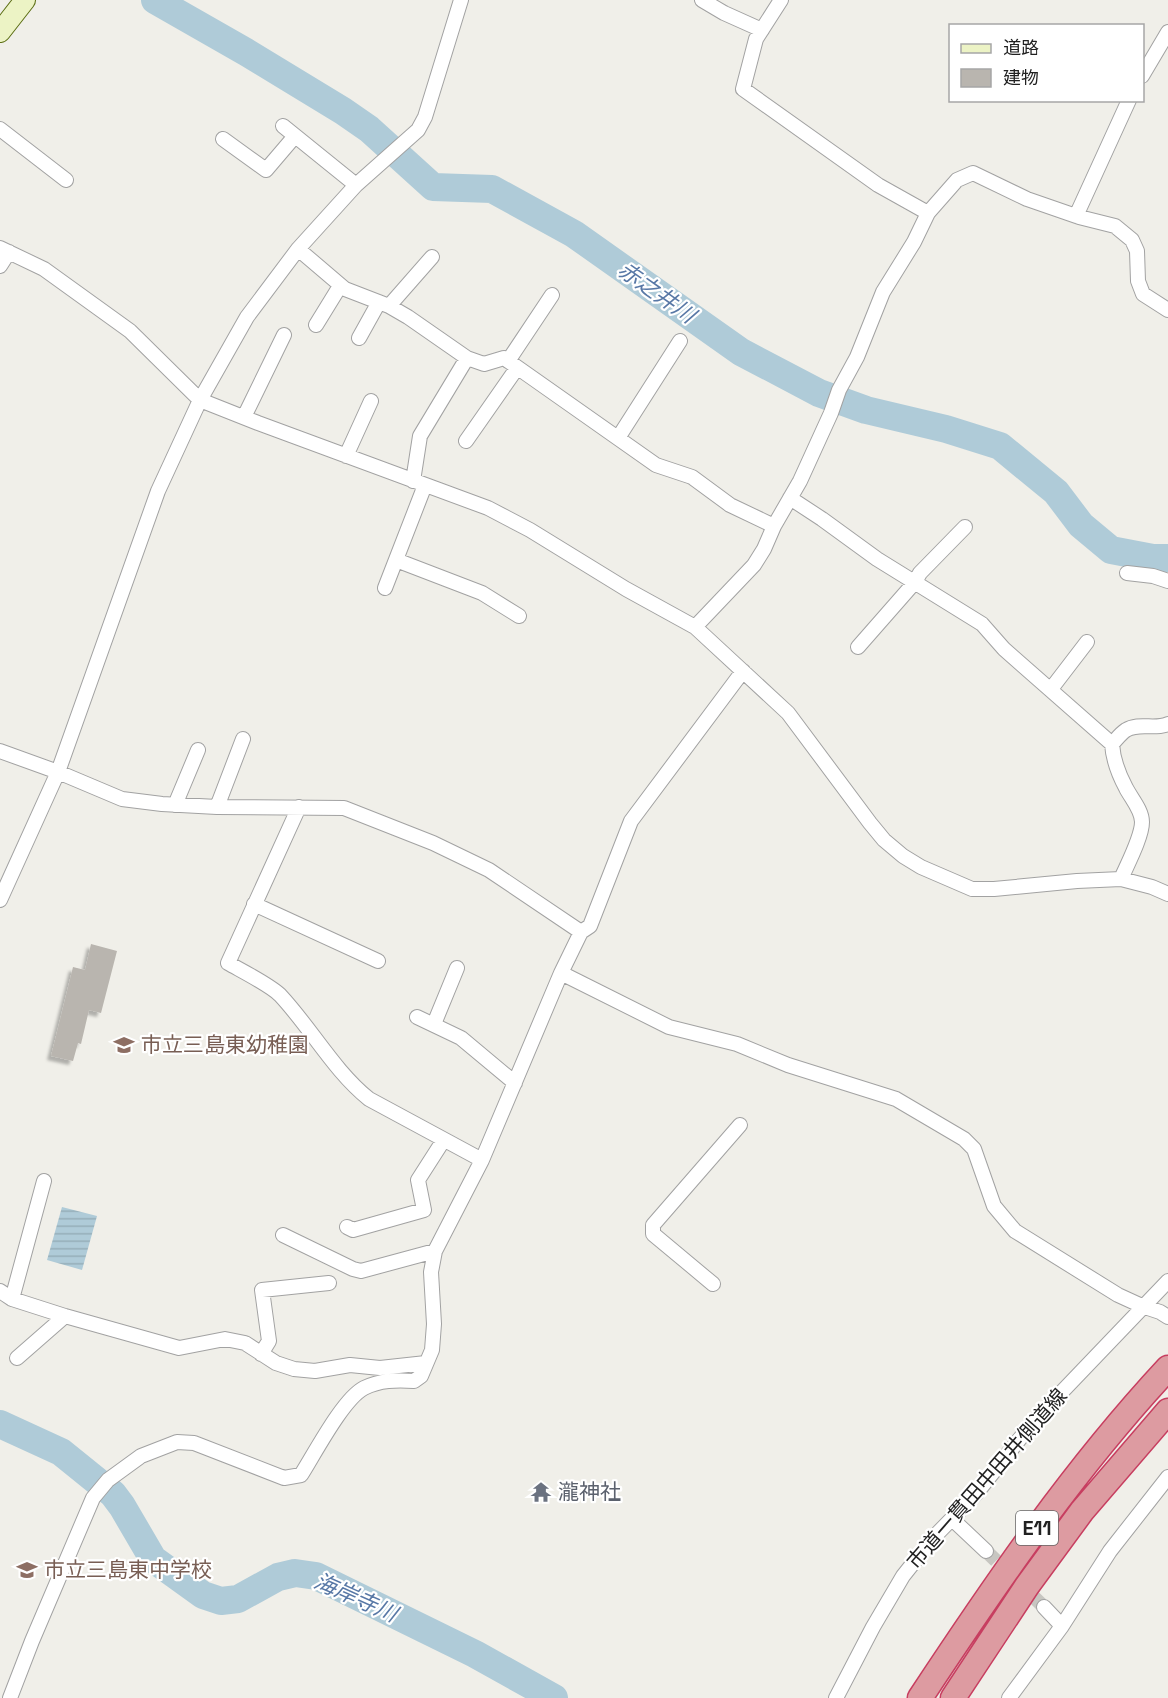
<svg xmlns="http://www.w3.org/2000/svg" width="1168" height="1698" font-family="'Space Grotesk','Noto Sans JP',sans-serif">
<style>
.water{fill:url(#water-rules)}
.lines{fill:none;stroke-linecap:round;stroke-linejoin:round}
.river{stroke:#afcbd8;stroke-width:28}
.building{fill:#b9b5af;filter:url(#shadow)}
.minor-tunnel{stroke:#c7c6c1;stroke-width:14;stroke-dasharray:14 7;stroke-linecap:butt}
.minor-casing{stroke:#a2a2a2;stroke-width:16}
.secondary-casing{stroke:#5b6e13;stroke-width:22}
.motorway-casing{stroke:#c73e60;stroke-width:27}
.minor{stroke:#fff;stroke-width:14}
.secondary{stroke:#ecf3c5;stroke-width:20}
.motorway{stroke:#dd9ba1;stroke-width:24}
.labels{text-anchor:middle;stroke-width:4.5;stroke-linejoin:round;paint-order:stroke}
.shield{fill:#fff;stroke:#646464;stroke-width:1.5}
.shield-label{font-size:20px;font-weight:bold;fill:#212121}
.education-label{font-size:21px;fill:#785e54;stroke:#fff;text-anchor:start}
.street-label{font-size:21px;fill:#212121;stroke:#fff}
.worship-label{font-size:21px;fill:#5b616d;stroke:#fff;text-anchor:start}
.water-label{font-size:22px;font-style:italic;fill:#5878a6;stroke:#fff}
</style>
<defs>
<pattern id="water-rules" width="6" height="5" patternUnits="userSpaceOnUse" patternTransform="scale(1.5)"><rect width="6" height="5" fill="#afcbd8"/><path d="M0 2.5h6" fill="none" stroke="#96aeb9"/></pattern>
<filter id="shadow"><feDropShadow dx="-4" dy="4" stdDeviation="1.5" flood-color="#0004"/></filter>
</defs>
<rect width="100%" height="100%" fill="#f0efe9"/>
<path class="water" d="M62,1207l35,9 -15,54 -35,-10z"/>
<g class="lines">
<path class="river" d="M155,0l91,52 97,59 26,18 64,58 59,2 82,45 167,118 78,41 47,17 80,19 54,17 56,46 25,33 30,25 42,8h15
M0,1424l61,28 52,42 9,12 31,53 50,36 18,6 17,-2 40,-22 17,-4 21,3 159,78 79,44"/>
</g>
<path class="building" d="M91,944l26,7 -16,62 -12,-3 -8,34 -3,-1 -5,18 -22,-5 22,-89 12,3z"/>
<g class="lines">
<path class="minor-tunnel" d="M986,1551l58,56"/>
<g class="minor-casing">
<path id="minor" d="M702,0l22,13 38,17
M781,0l-25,39 -13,50 135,96 50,28
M1142,76l26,-44
M283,126l73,59
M0,129l66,51
M223,139l43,31 29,-34
M1076,216l53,-116
M0,248l44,21 86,62 70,69 58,23 230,85 42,22 96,59 69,38 93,86 82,110 14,17 19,16 18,11 51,22h22l83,-8 44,-2 31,8 16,7
M298,249l47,40 44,17 19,11 59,41 17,6 20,-6 152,107 36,12 38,28 44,21
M0,266l9,-14
M389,306l43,-49
M316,325l24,-39
M359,338l20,-36
M508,361l44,-66
M244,417l40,-82
M618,438l62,-97
M466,441l51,-73
M346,456l25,-55
M413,481l7,-45 47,-78
M790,498l32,21 55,40 105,65 22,25 108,95c1,15 7,31 14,44 5,10 16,22 16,34 0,15 -15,43 -21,57
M396,560l86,33 37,23
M1127,573l26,3 15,5
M385,588l40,-103
M695,627l59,-62 10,-16 10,-23 26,-45 31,-68 8,-23 18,-33 26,-65 31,-50 14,-29 29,-33 16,-7 54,26 52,18 36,9 17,14 5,11 1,30 5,13 25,16
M858,647l57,-65 5,-9 45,-46
M743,671l-112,150 -41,105 -9,6 -20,41 108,54 68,17 51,21 108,34 68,40 10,10 20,57 21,25 103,64 24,11 18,6 8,5
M1051,689l36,-47
M1112,744c4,-4 8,-10 14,-14 13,-8 29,0 42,-6
M0,751l58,21 64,27 40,5 55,3 127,1 89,35 56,27 92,62
M175,805l23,-55
M217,807l26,-68
M299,807l-71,156c14,8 42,22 52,32 31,33 54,76 89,104l113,61
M0,900l58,-128 100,-281 42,-91 47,-83 51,-68 58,-64 62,-55 7,-13 36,-117
M254,904l124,57
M417,1017l44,21 54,45
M434,1024l23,-56
M347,1227l6,3 71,-20 -6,-30 25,-39
M283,1235l70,34 8,2 74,-20
M713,1284l-60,-50v-9l87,-100
M0,1291l12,8 53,17 114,32 46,-9 20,4 31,20 18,6 21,2 35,-6 30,3 46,-5
M12,1299l32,-118
M261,1354l8,-13 -7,-51 67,-7
M17,1358l48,-42
M952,1519l34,32
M1044,1607l18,19
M10,1698l22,-57 61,-143 15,-18 33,-24 36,-14 17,1 90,35 17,-3c14,-22 42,-76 63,-87 16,-8 32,-8 50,-7l7,-5 11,-26 2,-26 -3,-52 4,-21 47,-91 79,-187
M836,1698l37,-71 30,-51 31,-39 41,-42 59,-74 134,-140
M1009,1698l53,-72 48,-75 58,-74"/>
</g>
<g class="secondary-casing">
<path id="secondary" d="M0,32l25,-32"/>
</g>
<g class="motorway-casing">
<path id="motorway" d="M920,1698c76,-115 154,-229 248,-330
M953,1698l74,-112 55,-75 86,-100"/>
</g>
<use href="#minor" class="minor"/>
<use href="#secondary" class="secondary"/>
<use href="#motorway" class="motorway"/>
</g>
<defs>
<g id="school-bare" transform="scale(1.62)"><path d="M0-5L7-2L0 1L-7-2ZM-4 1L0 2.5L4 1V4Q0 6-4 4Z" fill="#8d6e63" stroke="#fff" stroke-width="2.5" paint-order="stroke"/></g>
<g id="temple-bare" transform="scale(1.62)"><path d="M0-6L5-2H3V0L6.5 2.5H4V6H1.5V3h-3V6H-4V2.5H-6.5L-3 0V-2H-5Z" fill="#6b7280" stroke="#fff" stroke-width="2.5" paint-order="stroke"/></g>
</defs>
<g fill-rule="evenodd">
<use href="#school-bare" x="124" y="1045"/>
<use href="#temple-bare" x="541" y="1492"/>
<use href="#school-bare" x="27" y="1570"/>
</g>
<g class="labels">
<rect class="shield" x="1016" y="1511" width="42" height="34" rx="4.5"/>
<g class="shield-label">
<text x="1037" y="1535">E11</text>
</g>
<g class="education-label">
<text x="141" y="1052">市立三島東幼稚園</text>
<text x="44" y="1577">市立三島東中学校</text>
</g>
<g class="street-label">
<text transform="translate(987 1479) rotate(-49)" y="7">市道一貫田中田井側道線</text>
</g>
<g class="worship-label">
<text x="558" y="1499">瀧神社</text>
</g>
<g class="water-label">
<text transform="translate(657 292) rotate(35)" y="8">赤之井川</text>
<text transform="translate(356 1597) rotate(24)" y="8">海岸寺川</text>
</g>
</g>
<rect x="949" y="24" width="195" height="78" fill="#ffffff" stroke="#a6a6a6" stroke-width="1.5"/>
<rect x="961" y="44" width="30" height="9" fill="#ecf3c5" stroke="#a6a6a6" stroke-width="1.5"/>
<text x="1003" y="54" font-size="18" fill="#212121">道路</text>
<rect x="961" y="69" width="30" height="18" fill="#b9b5af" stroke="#a6a6a6" stroke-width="1.5"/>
<text x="1003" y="84" font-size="18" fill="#212121">建物</text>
</svg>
